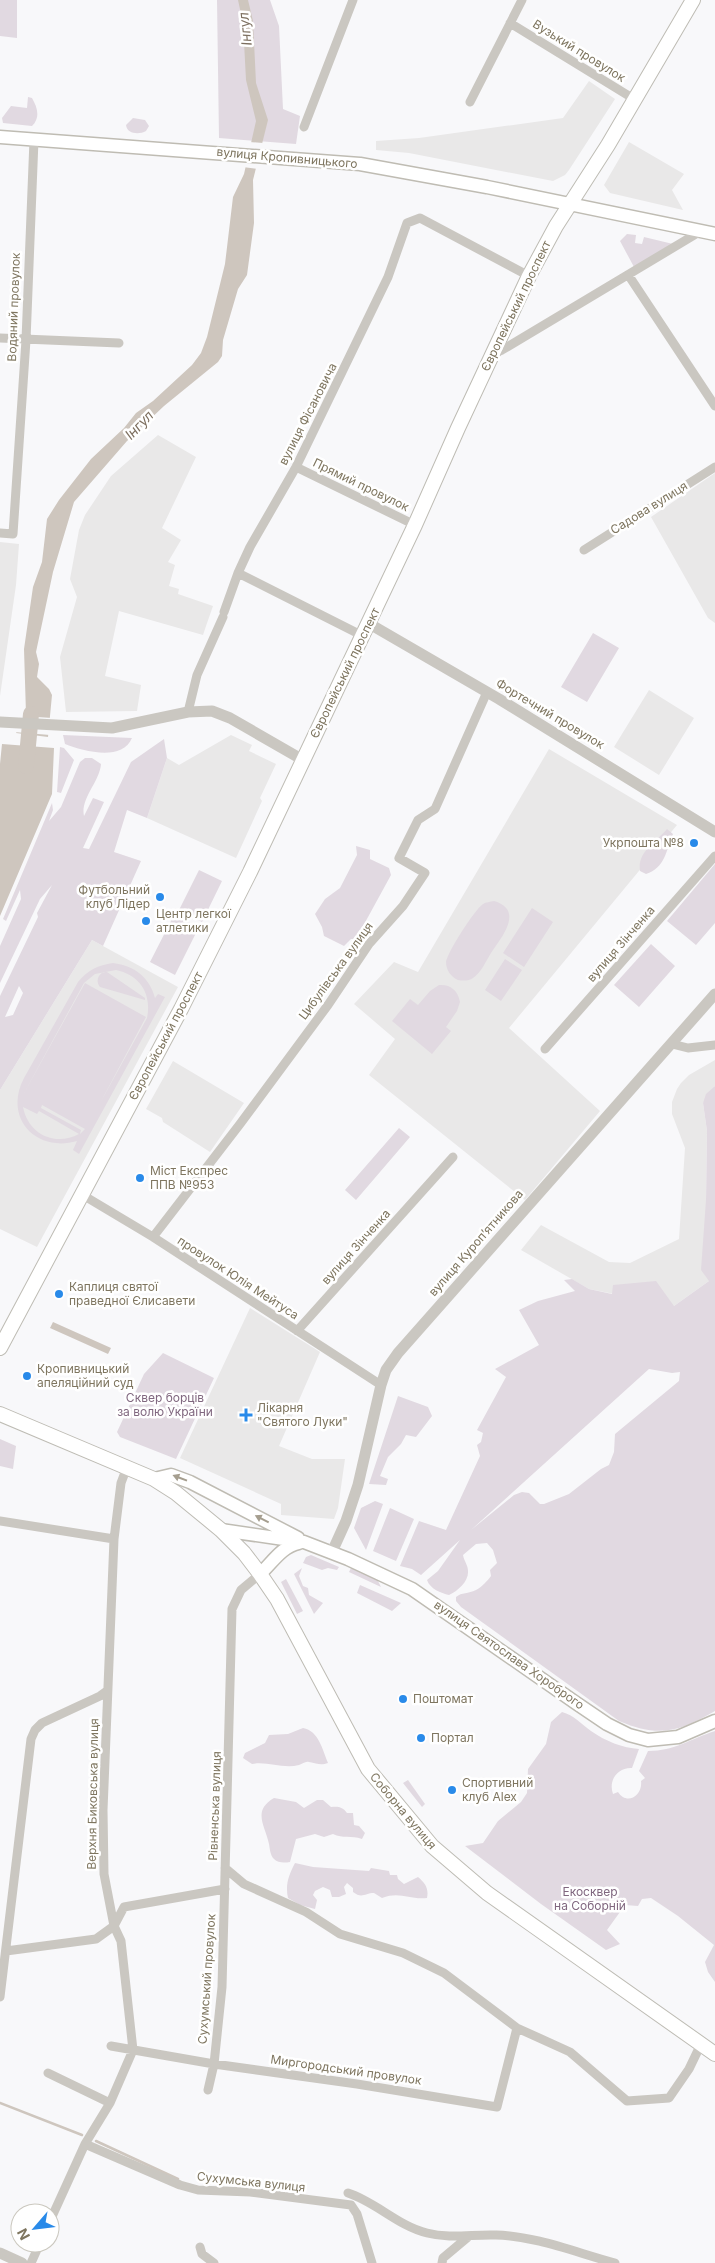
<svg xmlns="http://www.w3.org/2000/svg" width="715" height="2263" font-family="Inter,sans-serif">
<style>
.built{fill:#e9e8e8}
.green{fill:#e1d9e1;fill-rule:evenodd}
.water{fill:#cec6be}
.pier{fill:#f8f8fa}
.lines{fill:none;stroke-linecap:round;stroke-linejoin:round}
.stream{stroke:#cec6be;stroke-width:2.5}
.river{stroke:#cec6be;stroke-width:16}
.secondary-casing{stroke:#bfbcb3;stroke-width:15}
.primary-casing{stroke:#bebcb4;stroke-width:16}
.minor{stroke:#cac7c1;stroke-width:9}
.tertiary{stroke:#cac7c1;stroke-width:11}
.secondary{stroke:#fff;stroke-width:12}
.primary{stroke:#fff;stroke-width:14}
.oneway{fill:#a59e8f}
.poi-dot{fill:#298ae9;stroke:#fff;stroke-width:2}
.labels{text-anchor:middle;stroke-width:5;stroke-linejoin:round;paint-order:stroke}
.street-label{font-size:12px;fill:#7e755f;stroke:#fff}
.poi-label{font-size:12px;fill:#7e755f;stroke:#fff;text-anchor:start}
.park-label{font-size:12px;fill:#80677f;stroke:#fff}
.water-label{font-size:14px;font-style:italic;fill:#7d6f5f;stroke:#fff}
</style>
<rect width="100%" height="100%" fill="#f8f8fa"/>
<path class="built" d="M589,81l26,18 -46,71 -4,5 -12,6 -144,-28 -33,-3v-9l43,-3 144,-20z
M629,142l55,32 -12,16 11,20 -73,-17 -6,-8z
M158,435l38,22 -34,71 19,12 -13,22 7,3 -6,21 10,3 -1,5 35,12 -7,20 -3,9 -84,-24 -14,65 36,9 -4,26 -71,1 -6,-55 17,-60 -7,-18 9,-49 6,-15 26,-39z
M715,473v150l-7,-5 -57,-101z
M0,542l19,2 -3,41 -16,111z
M649,690l45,28 -35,57 -45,-28z
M231,735l21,10 -3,6 27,13 -16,34 2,3 -26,57 -89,-40 20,-60 12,7z
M549,749l128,76 -168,203 91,83 -75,89 -156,-125 26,-36 -41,-35 40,-42 24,10z
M92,940l86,47 -141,260 -37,-18v-139z
M715,1060v26l-12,17 4,28 -1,69 3,81 -35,25 -85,-17 -68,-39 20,-25 68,37 21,1 49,-24 6,-91 -13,-34v-12l5,-13 4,-6 8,-8z
M173,1061l71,42 -34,49 -47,-30 -1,-4 -16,-9z
M250,1308l70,44 -41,94 33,13h33l-7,49 -4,11 -53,-4v-11l-101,-46z"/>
<path class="green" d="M0,0h17v38l-17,-2z
M217,0h53l9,26 4,83 17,7 -4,28 -77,-6z
M28,97l4,1c5,9 9,19 0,28l-29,-3 -1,-5 9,-12 16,2z
M133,118l12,2 4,6 -3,5c-7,4 -19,3 -20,-6z
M627,234l9,1 -1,8 7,1 2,-7 29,7 -39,23 -14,-26z
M593,633l26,15 -32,54 -26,-15z
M63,735l69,3c-10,24 -49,13 -67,6z
M164,739l3,19 -20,60 -20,-8 -13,42 27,9 -38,85 -11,-6 -92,150v-94l38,-79 -1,-4 15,-28 -12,14 -40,84v-37l21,-47 -1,-9 -14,31 -3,-2 49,-116 1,7 -4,11 12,-14 19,-45 5,-4h7l9,6c-1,17 -21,35 -17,52l9,-18 11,4 -21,46 6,1 42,-87zM19,986l4,7 -10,22 -8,2z
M60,747l4,1 10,12 -13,33 -4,-1z
M667,829l6,5c-7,17 -8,34 -27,40l-6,-3c-3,-19 16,-29 27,-42z
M356,846l14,4v9l19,9 2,7 -35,64h-5l-7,7 -20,-10 -2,-9 -7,-13 10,-15 15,-11 17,-33z
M715,864v59l-19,22 -29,-24z
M199,870l23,11 -20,41 -23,-12z
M494,901c31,9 7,37 -3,52 -5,8 -10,20 -18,25 -4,3 -10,3 -15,2 -7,-3 -12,-10 -12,-18 1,-9 29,-53 37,-58 3,-2 7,-2 11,-3z
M532,908l21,14 -29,45 -21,-14z
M174,915l25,12 -24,48 -25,-13z
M651,944l24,22 -36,41 -25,-22z
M505,959l17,11 -21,31 -16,-11z
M113,963c22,3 36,14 42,35l3,-4 7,3 -86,157 -6,-4 4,-9c-41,12 -74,-23 -53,-63l54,-96c10,-12 20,-17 35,-19zM116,970c24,5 36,24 31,48l-48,87 47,-88 -61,-34 -62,112 61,-112 11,-9zM42,1105l43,24 -5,5 1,-4 -40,-22zM23,1107l14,7 2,-3 40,23c-24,13 -51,0 -56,-27z
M103,972h4l38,26v2l-45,-13c-4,-5 -3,-11 3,-15z
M439,985c11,-1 19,5 21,17l-3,9 -11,16 5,4 -19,23 -40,-33 18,-22 8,6 12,-14z
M715,1086v625c-37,21 -56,27 -96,10l-158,-114 -5,-6v-4c6,-5 12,-3 20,-7 6,-3 11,-9 15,-14l-1,-6 7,-7 -4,-13 -6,-7 -11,1 -13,11c1,6 5,10 5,16 1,10 -10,20 -19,24 -8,-2 -19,-6 -22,-15l11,-9 22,-31 -39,35 -9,-6 -12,-3 19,-45 27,9 34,-74 -3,-11 4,-3 2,-9 -6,-3 29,-53 -11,-8 44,-24 -20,-35 19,-9 37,-10 -11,-11 8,-1 17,10 23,5 1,-9 43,-4 18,25 35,-25 -8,-11 5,-70 1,-69 -4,-28 3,-9zM649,1369l23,4 8,-1 -1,9 -64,53 -1,18 -5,13 -8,4 -32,25 -25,10h-4l-11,-11 -7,-1 -8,3 -43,35z
M399,1128l11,9 -54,63 -11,-10z
M163,1353l51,25 -38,81 -56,-22 -3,-5 27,-58z
M398,1396l30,11 4,9 -16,21 -10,-2 -5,9 -13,13 -8,19 8,3 -2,6 -17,-1z
M0,1439l16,7 -3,23 -13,-3z
M375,1501l8,3 -17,46 -12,-22 7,-20z
M390,1508l24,11 -18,42 -23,-10z
M311,1555l28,12 -2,3 -9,-2 -6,2 -19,-7 3,-6z
M302,1568l-3,8 4,10 5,2 1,7 14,8 -9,11 -20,-40z
M351,1568l26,11 4,8 -32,-15z
M286,1579l17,32 -6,3 -16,-32z
M360,1585l41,18 -9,8 -35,-18z
M562,1712c12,3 19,12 29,19 14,10 32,17 48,18l-7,19c-14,-1 -24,12 -19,26l5,-2c9,14 25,3 23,-11l4,-3 -6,-7 9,-20c27,0 42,-12 67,-20v251l-7,-10 -3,-10 9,-17 -36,-29 -27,-18 -9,1 -4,7 -13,-1 -18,25 13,14 -14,6 -65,-46 -76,-58 18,-3 15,-22 23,-19 6,-9 1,-24 18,-25 5,-22z
M303,1728c16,3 19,21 25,35 -8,3 -11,0 -19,-1 -4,-1 -6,2 -10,3 -16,4 -32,-4 -47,-1l-9,-6 2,-5 20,-10 4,-8 19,-1z
M408,1780l17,24 -3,3 -19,-24z
M274,1798l22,4 8,6 13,-8h6l8,7c7,-1 12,0 16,6h6l1,12 5,1 6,7 -3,6c-11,-4 -19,0 -29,-5l-9,3 -9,-3 -19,5 -6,23c-6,1 -12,1 -16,-3 -4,-4 -4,-10 -5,-15 -4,-19 -17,-33 5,-46z
M295,1863l18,4 56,4 2,-3 18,3 1,4h7l1,4 6,5 14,-7c7,6 11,11 9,21 -18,2 -27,-7 -45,0l-8,-5c-9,0 -12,6 -21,-1v-4l-6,-5 -3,4 2,7 -7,3h-7l-2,-7 -7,-3 -8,4 -2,4 4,5 -2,9 -15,-4 -12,-7c-3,-14 1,-23 7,-35z"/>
<path class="water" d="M238,0h10l5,21 3,62 12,37 -15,60 1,43 -7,52 -9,14 -15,51 -1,16 -4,6 -54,44 -37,35 -53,61 -21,70 -17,80 3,12 -2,13 12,12 3,6 -4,42 -32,-4 10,-19 -2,-65 9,-62 9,-25 5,-43 12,-19 32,-41 33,-31 12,-15 17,-12 39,-36 9,-12 6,-16 18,-73 8,-67 11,-23 12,-53 -10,-41 -3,-57z
M2,744l52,4 -2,46 -52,122v-152z
M53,1322l58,26 -3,6 -58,-26z"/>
<path class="pier" d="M249,142l14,1 -5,26 -15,-2z
M22,716l30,2 -2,17 -36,-3z"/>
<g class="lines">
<path class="stream" d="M0,2103l82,32
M96,2141l82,38"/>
<path class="river" d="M26,766l5,-52"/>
<g class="secondary-casing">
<path id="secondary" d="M0,137l360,27 127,23 228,47
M154,1479l17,-4 19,7 108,56
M221,1530l83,12 44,17 64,30 164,114 31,21 22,11 19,5 30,-3 37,-16
M260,1574c13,-12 21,-27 39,-31"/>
</g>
<g class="primary-casing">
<path id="primary" d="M0,1348l181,-339 69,-137 165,-347 43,-97 71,-152 27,-50 52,-81 85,-145
M0,1414l154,65 22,14 45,37 23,23 16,21 17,25 91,170 64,77 55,47 228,161"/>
</g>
<path class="minor" d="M510,23l124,76
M470,102l52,-102
M304,127l49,-127
M629,276l86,130
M0,338l119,5
M492,354l10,-4 199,-119
M296,467l119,58
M0,533l13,1 13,-194 8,-200
M584,550l131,-83
M238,573l125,63
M224,612l14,-39 12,-26 46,-80 92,-190 19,-54 13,-5 109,58
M188,712l9,-37 26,-58
M672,1044l16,4 27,-3
M545,1049l170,-193
M81,1194l72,43 228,148
M153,1237l87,-113 88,-119 41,-61 34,-38 22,-33 -26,-15 19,-38 17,-11 52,-117
M297,1331l156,-174
M0,1521l114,18
M225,1868l19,16 62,28 34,22 63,19 41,20 73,55 53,24 57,49 42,-3 20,-29 12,-25
M6,1951l90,-12 18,-13 10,-19 101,-18
M0,1997l31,-258 4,-9 7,-7 58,-27 7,-5
M111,2046l103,18 143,20 140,23 20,-79
M48,2073l62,30
M208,2090l6,-26 8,-77 10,-378 9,-19 19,-16
M85,2144l95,41 18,5 52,2 101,13 6,9 15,49
M348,2193c28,9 50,33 79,40 23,6 46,1 69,2 40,1 81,18 119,28
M50,2221l35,-77 25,-41 23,-53 -12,-109 -7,-15 -10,-52 -1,-64 11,-271 7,-56 6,-16
M200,2247l2,7 12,9
M31,2263l9,-20
M442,2263l1,-5 25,-21"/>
<path class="tertiary" d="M368,623l131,76 216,133
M0,722l112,6 76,-16 24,-1 18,7 73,42
M332,1552l14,-31 12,-36 23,-100 5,-15 12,-17 317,-359
M0,2253l22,10"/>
<use href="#secondary" class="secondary"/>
<use href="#primary" class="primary"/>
</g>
<defs><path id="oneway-solid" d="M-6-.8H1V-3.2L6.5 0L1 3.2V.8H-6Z" transform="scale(1.25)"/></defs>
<g class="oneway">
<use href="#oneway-solid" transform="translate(180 1478) rotate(-159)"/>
<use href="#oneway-solid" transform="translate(262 1519) rotate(-153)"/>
</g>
<g class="poi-dot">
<circle cx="694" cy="843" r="5"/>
<circle cx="160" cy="897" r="5"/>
<circle cx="146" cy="921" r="5"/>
<circle cx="140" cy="1178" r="5"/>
<circle cx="59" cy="1294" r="5"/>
<circle cx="27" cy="1376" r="5"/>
<path d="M243.5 1407.5h5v5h5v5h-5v5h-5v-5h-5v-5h5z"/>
<circle cx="403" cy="1699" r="5"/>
<circle cx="421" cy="1738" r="5"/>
<circle cx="452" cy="1790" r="5"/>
</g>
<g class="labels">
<g class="street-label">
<text transform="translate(579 51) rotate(32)" y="4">Вузький провулок</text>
<text transform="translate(287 158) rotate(5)" y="4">вулиця Кропивницького</text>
<text transform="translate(516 306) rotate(-64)" y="4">Європейський проспект</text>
<text transform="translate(14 307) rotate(-88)" y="4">Водяний провулок</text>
<text transform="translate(308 414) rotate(-63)" y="4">вулиця Фісановича</text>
<text transform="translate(361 485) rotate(26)" y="4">Прямий провулок</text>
<text transform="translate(649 508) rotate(-32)" y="4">Садова вулиця</text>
<text transform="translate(345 673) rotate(-64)" y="4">Європейський проспект</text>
<text transform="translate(550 714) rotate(31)" y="4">Фортечний провулок</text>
<text transform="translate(621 944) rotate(-49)" y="4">вулиця Зінченка</text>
<text transform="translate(336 971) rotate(-54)" y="4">Цибулівська вулиця</text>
<text transform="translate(166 1036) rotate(-62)" y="4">Європейський проспект</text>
<text transform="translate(476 1243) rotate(-49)" y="4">вулиця Куропʼятникова</text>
<text transform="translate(356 1247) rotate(-48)" y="4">вулиця Зінченка</text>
<text transform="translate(238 1278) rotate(33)" y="4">провулок Юлія Мейтуса</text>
<text transform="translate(509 1655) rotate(35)" y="4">вулиця Святослава Хороброго</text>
<text transform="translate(93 1794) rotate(-89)" y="4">Верхня Биковська вулиця</text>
<text transform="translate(215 1806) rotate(-88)" y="4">Рівненська вулиця</text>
<text transform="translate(403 1811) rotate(50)" y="4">Соборна вулиця</text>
<text transform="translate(207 1979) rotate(-86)" y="4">Сухумський провулок</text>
<text transform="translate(346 2070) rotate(8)" y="4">Миргородський провулок</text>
<text transform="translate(251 2182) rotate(6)" y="4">Сухумська вулиця</text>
</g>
<g class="poi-label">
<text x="684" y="847" text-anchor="end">Укрпошта №8</text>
<text x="150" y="894" text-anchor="end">Футбольний<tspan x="150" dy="14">клуб Лідер</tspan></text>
<text x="156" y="918">Центр легкої<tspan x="156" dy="14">атлетики</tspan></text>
<text x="150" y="1175">Міст Експрес<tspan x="150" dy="14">ППВ №953</tspan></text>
<text x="69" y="1291">Каплиця святої<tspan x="69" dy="14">праведної Єлисавети</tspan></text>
<text x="37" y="1373">Кропивницький<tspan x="37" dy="14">апеляційний суд</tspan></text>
<text x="257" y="1412">Лікарня<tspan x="257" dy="14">"Святого Луки"</tspan></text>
<text x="413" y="1703">Поштомат</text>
<text x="431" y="1742">Портал</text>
<text x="462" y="1787">Спортивний<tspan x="462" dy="14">клуб Alex</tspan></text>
</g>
<g class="park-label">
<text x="165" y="1402">Сквер борців<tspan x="165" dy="14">за волю України</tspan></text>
<text x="590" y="1896">Екосквер<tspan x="590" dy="14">на Соборній</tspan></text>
</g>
<g class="water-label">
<text transform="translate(245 29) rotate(-96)" y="5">Інгул</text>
<text transform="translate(139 425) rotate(-46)" y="5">Інгул</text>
</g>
</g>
<g transform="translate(35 2228) rotate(242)"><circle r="24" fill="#ffffff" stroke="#cbc8bf"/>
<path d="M0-4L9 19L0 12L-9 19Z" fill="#298ae9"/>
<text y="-8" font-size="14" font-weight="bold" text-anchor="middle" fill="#7e755f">N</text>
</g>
</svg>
